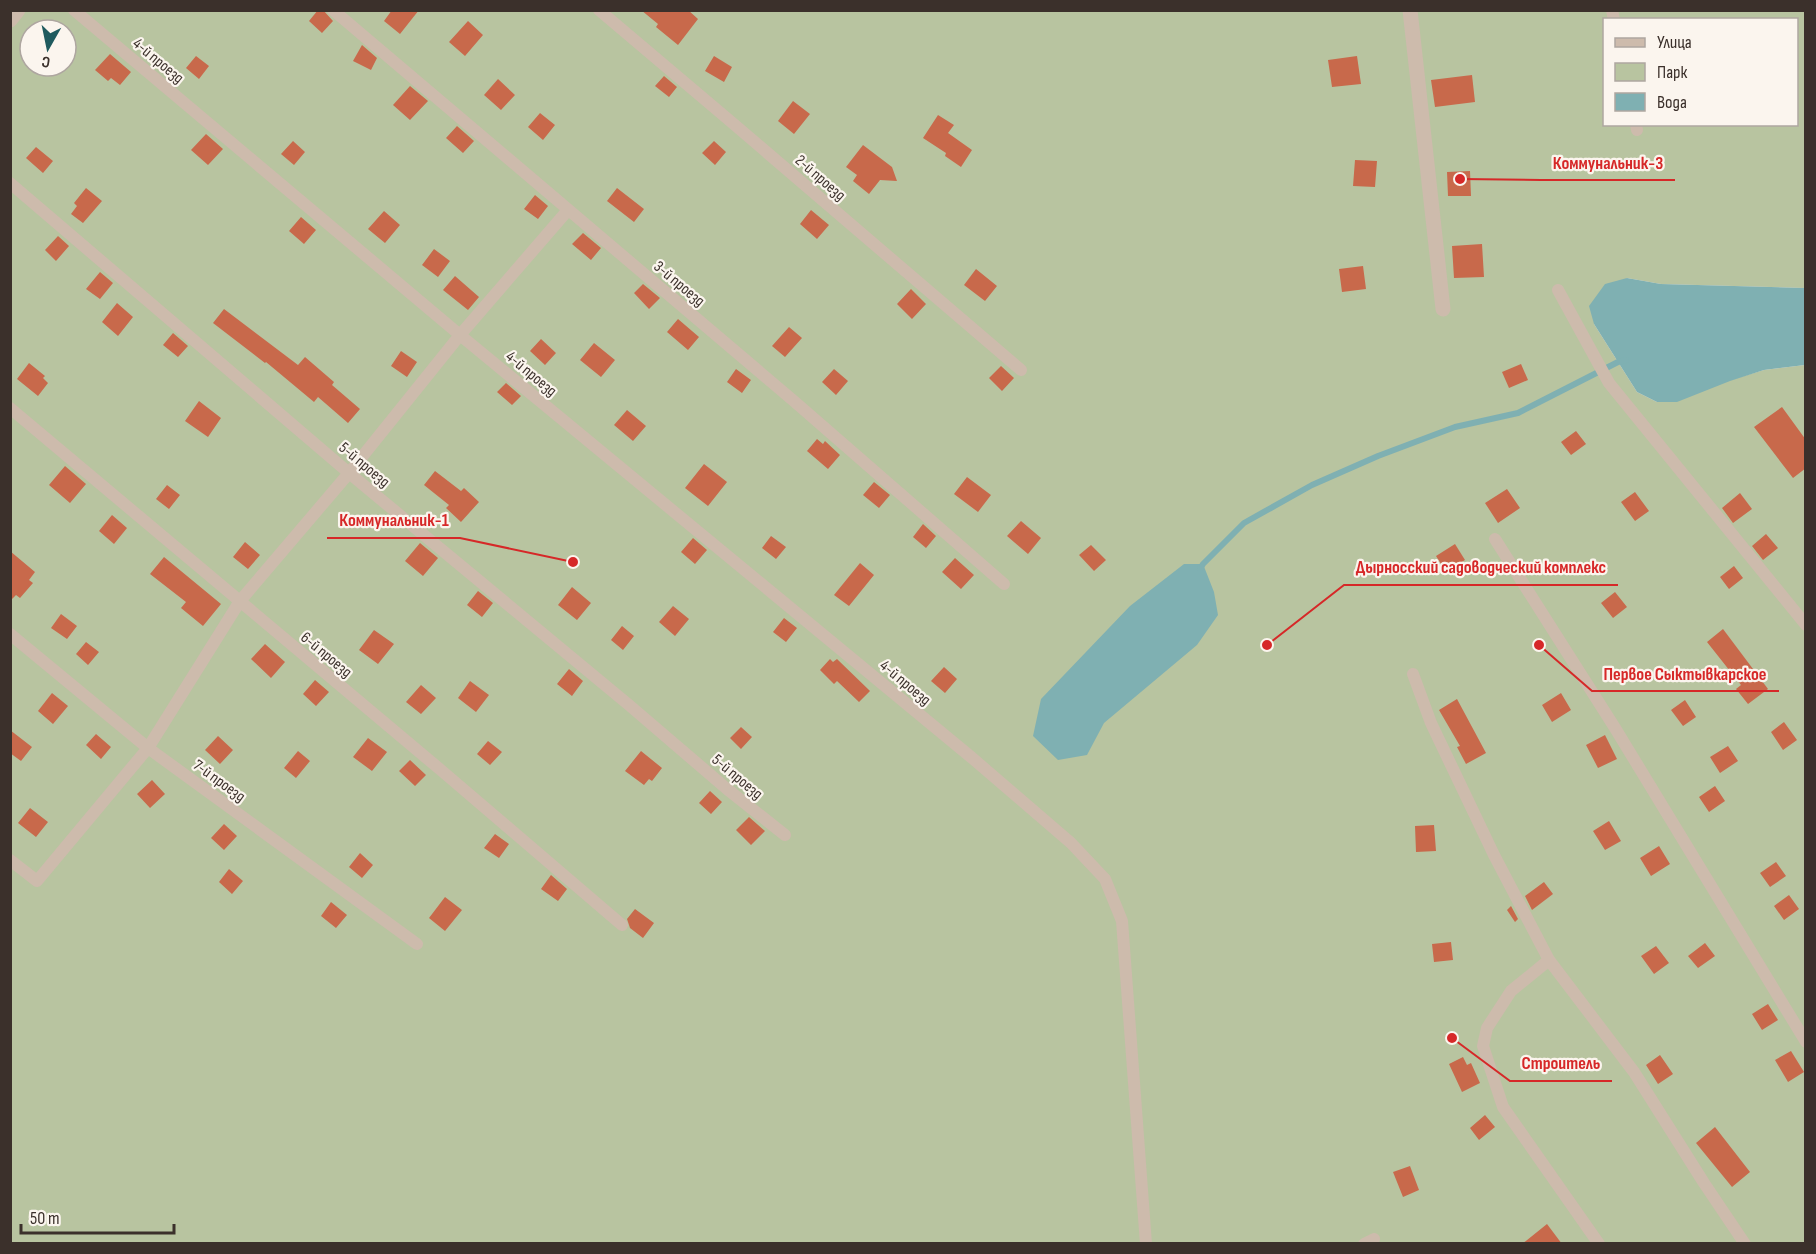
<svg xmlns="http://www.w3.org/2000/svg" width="1816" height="1254" font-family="'Sofia Sans Condensed',sans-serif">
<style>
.green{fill:#b8c4a0;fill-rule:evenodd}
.water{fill:#7fb0b2}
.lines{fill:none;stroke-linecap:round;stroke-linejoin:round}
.stream{stroke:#7fb0b2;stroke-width:6}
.building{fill:#c8694b}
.service{stroke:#cdbbac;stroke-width:12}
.minor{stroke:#cdbbac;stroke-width:15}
.labels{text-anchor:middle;stroke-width:4.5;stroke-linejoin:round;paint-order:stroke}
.street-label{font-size:16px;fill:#3b302b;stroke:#fbf5ee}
.leader{fill:none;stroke:#d62828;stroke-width:2}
.callout-dot{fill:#d62828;stroke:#fbf5ee;stroke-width:2}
.callout-label{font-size:18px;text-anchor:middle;font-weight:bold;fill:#d62828;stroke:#fbf5ee;stroke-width:4.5;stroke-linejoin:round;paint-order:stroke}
</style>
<rect width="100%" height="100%" fill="#f4ebe1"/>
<path class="green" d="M10,11h1795v277l-144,-4 -34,-6 -33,46 43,68 20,10 107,-32 41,-5v878h-1794zM1604,20h192v104h-192zM30,30h36v36h-36z"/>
<path class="water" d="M1627,278l34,6 144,4v77l-41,5 -34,11 -53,21h-20l-20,-10 -43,-68 -5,-18 16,-22z
M1184,564h19l11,28 4,23 -21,30 -93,78 -17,32 -29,5 -25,-24 8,-37 89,-93z"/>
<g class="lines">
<path class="stream" d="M1200,569l3,-5 41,-41 68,-38 66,-29 77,-29 63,-14 100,-51 8,-2"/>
</g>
<path class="building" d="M318,10h5l10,11 -11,12 -13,-12z
M392,10h27l-19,24 -16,-13z
M641,10h47l10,9 -20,26 -22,-18 2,-3z
M468,21l15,14 -18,21 -16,-14z
M362,45l15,13 -6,12 -18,-9z
M110,54l21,18 -11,13 -9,-7 -3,3 -13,-11z
M196,56l13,10 -10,13 -13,-11z
M714,56l18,11 -8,15 -19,-11z
M1357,56l4,28 -29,3 -4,-27z
M1472,75l3,27 -40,5 -4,-27z
M664,76l13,11 -8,10 -14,-11z
M498,79l17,16 -14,15 -17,-15z
M410,86l18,15 -18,19 -17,-15z
M793,101l17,13 -16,20 -16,-13z
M540,113l15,12 -12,15 -15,-13z
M938,115l16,10 -6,8 24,17 -11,17 -16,-11 1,-3 -23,-15z
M457,126l17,15 -11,12 -17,-15z
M206,134l17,15 -15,16 -17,-15z
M293,141l12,11 -11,13 -13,-11z
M714,141l12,11 -11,13 -13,-12z
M863,145l29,22 5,14 -17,-1 -11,14 -16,-13 4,-6 -11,-8z
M36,147l17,14 -10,12 -17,-15z
M1355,160l22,1 -2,26 -22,-1z
M1470,171l1,25h-23l-1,-24z
M86,188l16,13 -19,22 -12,-9 6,-8 -3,-3z
M617,188l27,21 -10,13 -27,-21z
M535,195l13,11 -10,13 -14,-10z
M811,210l18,15 -12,14 -17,-15z
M384,211l16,14 -15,18 -17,-14z
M301,217l15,13 -12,14 -15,-13z
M583,233l18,15 -10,12 -19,-16z
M58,236l11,10 -13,15 -11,-11z
M1482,244l2,33 -30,1 -2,-32z
M434,249l16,12 -12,16 -16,-12z
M1363,266l3,23 -24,3 -3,-23z
M976,269l21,17 -12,15 -21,-16z
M100,272l13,11 -13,16 -14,-10z
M455,276l24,21 -11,13 -25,-20z
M643,284l17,14 -11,11 -15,-16z
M911,289l15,15 -14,15 -15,-15z
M117,303l16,14 -15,19 -16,-14z
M224,309l74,56 7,-8 29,25 -2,3 28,24 -12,14 -30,-26 -4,5 -48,-40 -1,1 -52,-40z
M678,319l21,18 -11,13 -21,-18z
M789,327l13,11 -17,19 -13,-11z
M173,333l15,13 -10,11 -15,-12z
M541,339l15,14 -11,12 -15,-14z
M594,343l21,17 -14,17 -21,-17z
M401,351l16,11 -10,15 -16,-11z
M29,363l16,13 -2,2 5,5 -10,13 -21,-17z
M1521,364l7,16 -19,8 -7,-16z
M1001,366l13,12 -12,13 -13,-13z
M736,369l15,11 -9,13 -15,-11z
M834,369l14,12 -12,14 -14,-13z
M506,383l15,13 -9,9 -15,-13z
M199,401l22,17 -13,19 -23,-16z
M1782,407l24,33v28l-13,10 -39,-51z
M627,410l19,16 -13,15 -19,-16z
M1576,431l10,13 -15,11 -10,-13z
M817,439l6,5 2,-3 15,14 -12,14 -21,-18z
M704,464l23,18 -19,24 -23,-18z
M65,466l21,18 -16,19 -21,-18z
M435,471l26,20 3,-3 15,14 -18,20 -15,-14 3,-3 -25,-20z
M967,477l24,18 -13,17 -24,-18z
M874,482l16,13 -11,13 -16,-13z
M167,485l13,10 -11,14 -13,-10z
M1507,489l13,19 -22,15 -13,-20z
M1635,492l14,19 -14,10 -14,-19z
M1740,493l12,16 -19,14 -11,-15z
M112,515l15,13 -13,16 -15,-13z
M1021,521l20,17 -13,16 -21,-18z
M923,524l13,12 -10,12 -13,-11z
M1766,534l12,14 -15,12 -11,-14z
M771,536l15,11 -10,12 -14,-11z
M693,538l14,12 -12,14 -14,-12z
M245,542l15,13 -12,14 -15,-12z
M420,543l18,15 -15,18 -18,-15z
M1455,544l10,16 -19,12 -10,-16z
M1091,545l15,15 -12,11 -15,-16z
M10,551l25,21 -6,8 4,3 -13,15 -4,-3 -6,6z
M164,557l57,47 -18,22 -22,-18 5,-6 -36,-28z
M955,558l19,17 -13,14 -19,-17z
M860,563l14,12 -25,31 -15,-11z
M1734,566l9,12 -14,11 -9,-12z
M572,587l19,16 -14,17 -19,-15z
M478,591l15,12 -11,14 -15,-12z
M1615,592l12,15 -14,11 -12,-15z
M673,606l16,13 -14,17 -16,-14z
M61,614l16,12 -10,13 -16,-11z
M784,618l13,10 -11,14 -13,-10z
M622,626l12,10 -11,14 -12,-10z
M1723,629l45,60 -20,15 -12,-15 5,-4 -34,-43z
M374,630l20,14 -16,20 -19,-14z
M86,642l13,10 -11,13 -12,-11z
M265,644l20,18 -14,16 -20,-19z
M830,659l3,3 4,-3 33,32 -11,11 -22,-21 -3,3 -14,-14z
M944,667l13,12 -12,14 -14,-12z
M569,669l14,12 -11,15 -15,-12z
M315,680l14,12 -13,14 -13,-12z
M470,681l19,14 -13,17 -18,-14z
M421,685l15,13 -15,16 -15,-12z
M52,693l16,13 -15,18 -15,-13z
M1561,693l10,17 -19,12 -10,-17z
M1457,699l29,54 -20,11 -9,-17 3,-1 -21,-36z
M1685,700l11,17 -13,9 -12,-16z
M1784,722l13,18 -14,10 -12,-18z
M741,727l11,10 -11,12 -11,-11z
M10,730l22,17 -11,14 -11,-8z
M96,734l15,13 -10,12 -15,-14z
M1605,735l12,24 -19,9 -12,-23z
M218,736l15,14 -13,14 -15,-14z
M368,738l19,14 -15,19 -19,-14z
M488,741l14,11 -12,13 -13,-11z
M1728,746l10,15 -18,12 -10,-16z
M298,751l12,10 -14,17 -12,-10z
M641,751l21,17 -10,13 -3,-2 -5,6 -19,-14z
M410,760l16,15 -11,11 -16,-15z
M152,780l13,14 -15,14 -13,-14z
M1715,786l10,15 -16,11 -10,-15z
M710,791l12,11 -11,12 -12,-11z
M30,808l18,14 -12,15 -18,-14z
M749,817l16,14 -14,14 -15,-15z
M1609,821l12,20 -16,9 -12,-19z
M224,824l13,12 -13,14 -13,-12z
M1434,825l2,26 -20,1 -1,-26z
M495,834l14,10 -10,14 -15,-10z
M1659,846l11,18 -19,12 -11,-18z
M360,853l13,12 -11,13 -13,-11z
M1776,862l10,14 -16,11 -10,-14z
M229,869l14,12 -11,13 -13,-12z
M551,875l16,14 -9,12 -17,-12z
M1544,882l9,12 -21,16 -7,-14z
M1789,895l10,14 -15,11 -10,-14z
M445,897l17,13 -17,21 -16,-13z
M331,902l16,13 -11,13 -15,-12z
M1511,906l7,13 -3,3 -8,-12z
M635,909l19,14 -11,15 -13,-10 -3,-9z
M1451,942l2,18 -19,2 -2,-18z
M1705,943l10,13 -17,12 -10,-12z
M1656,946l13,17 -15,11 -13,-18z
M1768,1004l10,16 -16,10 -10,-16z
M1791,1051l13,21 -16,10 -13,-22z
M1660,1055l13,19 -15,10 -12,-19z
M1463,1057l4,8 4,-2 9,20 -18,9 -13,-28z
M1485,1115l10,12 -16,13 -9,-12z
M1715,1127l35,45 -18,15 -36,-44z
M1410,1166l9,24 -16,7 -10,-25z
M1547,1224l15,20h-40z"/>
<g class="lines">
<path class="service" d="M74,10l386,325 511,422 100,86 34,36 17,42 24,323
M333,10l462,392 209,182
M599,10l130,110 292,250
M1612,10l2,10
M1636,124l1,6
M10,183l339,290 280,232 98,84 58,46
M1558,290l51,93 197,242
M10,408l432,363 180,154
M1495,539l120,189 191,314
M10,634l138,114 269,196
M1413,674l18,49 63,132 55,105 85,112 70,111 41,61
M10,860l27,21 111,-133 92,-147 109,-128 111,-138 108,-125
M1549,960l-38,31 -24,37 -4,18 20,61 96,137
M1364,1244l10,-5"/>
<path class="minor" d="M1410,10l33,299
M10,20l8,-10"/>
</g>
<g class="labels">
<g class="street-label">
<text transform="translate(159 60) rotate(40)" y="6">4-й проезд</text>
<text transform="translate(821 177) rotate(41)" y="6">2-й проезд</text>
<text transform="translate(680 283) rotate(40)" y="6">3-й проезд</text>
<text transform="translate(532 373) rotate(40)" y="6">4-й проезд</text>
<text transform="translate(365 464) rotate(40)" y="6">5-й проезд</text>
<text transform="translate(327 654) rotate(40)" y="6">6-й проезд</text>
<text transform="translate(906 682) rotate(40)" y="6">4-й проезд</text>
<text transform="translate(738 776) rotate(40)" y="6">5-й проезд</text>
<text transform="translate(220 780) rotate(36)" y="6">7-й проезд</text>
</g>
</g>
<path class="leader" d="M1460 179L1541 180H1675M573 562L460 538H327M1267 645L1344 585H1618M1539 645L1592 691H1779M1452 1038L1510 1081H1612"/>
<g class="callout-dot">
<circle cx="1460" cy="179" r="6"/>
<circle cx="573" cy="562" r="6"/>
<circle cx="1267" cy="645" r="6"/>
<circle cx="1539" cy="645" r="6"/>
<circle cx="1452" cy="1038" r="6"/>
</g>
<g class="callout-label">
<text x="1608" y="169">Коммунальник-3</text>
<text x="394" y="526">Коммунальник-1</text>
<text x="1481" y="573">Дырносский садоводческий комплекс</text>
<text x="1685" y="680">Первое Сыктывкарское</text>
<text x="1561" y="1069">Строитель</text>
</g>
<rect width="1816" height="1254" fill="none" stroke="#3b302b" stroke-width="24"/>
<rect x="1603" y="18" width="195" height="108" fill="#fbf5ee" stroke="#aea6a0" stroke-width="1.5"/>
<rect x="1615" y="38" width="30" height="9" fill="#cdbbac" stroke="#aea6a0" stroke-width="1.5"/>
<text x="1657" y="48" font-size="18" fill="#3b302b">Улица</text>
<rect x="1615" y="63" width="30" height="18" fill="#b8c4a0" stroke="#aea6a0" stroke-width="1.5"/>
<text x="1657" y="78" font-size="18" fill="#3b302b">Парк</text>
<rect x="1615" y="93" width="30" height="18" fill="#7fb0b2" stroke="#aea6a0" stroke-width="1.5"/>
<text x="1657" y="108" font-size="18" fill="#3b302b">Вода</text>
<g transform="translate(48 48) rotate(189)"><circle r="28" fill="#fbf5ee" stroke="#aea6a0" stroke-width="1.5"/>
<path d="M0-4.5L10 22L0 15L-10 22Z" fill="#1f5a5e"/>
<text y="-9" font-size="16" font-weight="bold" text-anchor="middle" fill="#3b302b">С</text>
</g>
<path d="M21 1224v9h153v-9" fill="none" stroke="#3b302b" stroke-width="3"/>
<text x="30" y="1224" font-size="18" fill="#3b302b" stroke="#fbf5ee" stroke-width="4.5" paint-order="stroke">50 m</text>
</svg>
